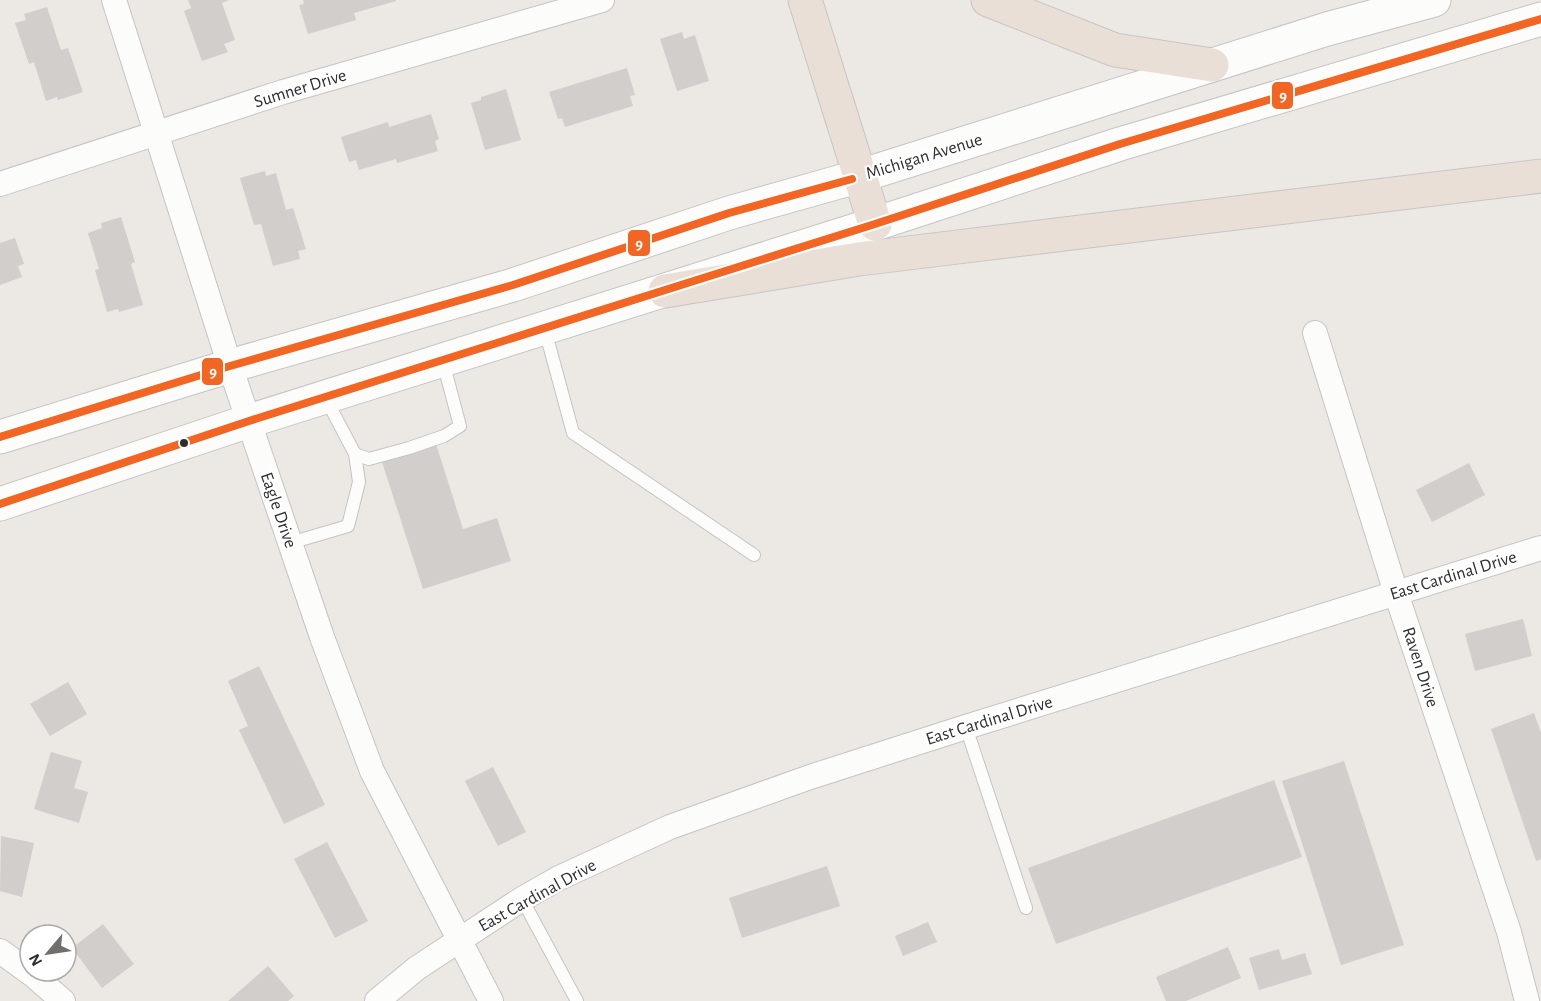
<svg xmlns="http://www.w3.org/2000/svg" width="1541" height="1001" font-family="'Alegreya Sans',sans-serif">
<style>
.building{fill:#d1cecb}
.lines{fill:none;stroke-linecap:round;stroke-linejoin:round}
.service-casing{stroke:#c5c4c5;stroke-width:14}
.minor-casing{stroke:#c5c4c5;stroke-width:26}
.secondary-casing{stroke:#c5c4c5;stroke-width:35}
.motorway-casing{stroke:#c6c5c4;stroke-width:35}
.service{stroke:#fcfcfb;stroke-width:12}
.minor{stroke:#fcfcfb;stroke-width:24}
.secondary{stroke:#fcfcfb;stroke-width:33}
.motorway{stroke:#eadfd6;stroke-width:33}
.bus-1-casing{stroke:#fff;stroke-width:12}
.bus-1{stroke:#f26522;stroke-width:8}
.bus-dot{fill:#2e2e2e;stroke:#fff;stroke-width:2}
.labels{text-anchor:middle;stroke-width:4.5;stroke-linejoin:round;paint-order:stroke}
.street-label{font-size:18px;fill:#2e2e2e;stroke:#fff}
.line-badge{stroke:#fff;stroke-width:2}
.badge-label{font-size:16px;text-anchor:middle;font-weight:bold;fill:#fff}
</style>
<rect width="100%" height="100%" fill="#ece8e4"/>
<path class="building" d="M188,0h41l-7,3 13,37 -11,4 4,8 -26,9 -18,-50 7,-3z
M303,0h93v1l-42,12 2,7 -48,14 -9,-29 5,-1z
M47,7l14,43 7,-2 15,44 -25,8 -1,-3 -11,4 -12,-39 -5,2 -14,-41 11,-3 -2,-6z
M682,32l2,7 11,-4 14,46 -32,10 -17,-52z
M627,68l8,27 -5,1 3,10 -68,21 -3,-9 -4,1 -9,-27z
M506,89l15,51 -36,10 -14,-47 10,-3v-3z
M431,114l8,25 -4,2 3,10 -41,12 -1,-4 -37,11 -3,-10 -7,2 -8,-25 47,-15 1,5z
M265,171l1,5 10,-3 10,37 7,-2 13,41 -8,2 2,8 -27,7 -12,-42 -7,1 -14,-47z
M121,217l14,45 -4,2 12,41 -24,7 -1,-3 -11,3 -12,-42 4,-1 -11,-36 14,-5 -1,-5z
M15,238l9,26 -6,2 4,11 -22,8v-42z
M436,444l27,85 34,-11 14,43 -88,28 -41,-127z
M1469,463l16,32 -53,27 -16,-32z
M1523,619l9,37 -57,15 -10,-37z
M259,666l66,139 -41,19 -45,-94 9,-4 -20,-45z
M68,682l19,32 -37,22 -20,-32z
M1534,713l7,20v126l-5,2 -45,-132z
M51,752l31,9 -8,27 14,4 -9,31 -45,-14z
M1344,761l60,184 -63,20 -59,-184z
M493,767l33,65 -28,14 -33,-65z
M1274,780l28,77 -246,87 -28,-76z
M1,836l33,7 -12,54 -22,-6z
M327,842l41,79 -33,17 -41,-79z
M827,866l13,40 -98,32 -13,-40z
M928,922l9,20 -34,14 -8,-20z
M103,924l31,40 -32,24 -30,-40z
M1228,947l13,31 -55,23h-20l-10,-24z
M1279,949l3,11 23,-7 7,21 -53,16 -10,-32z
M268,966l26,30 -6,5h-60z"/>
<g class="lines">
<g class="service-casing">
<path id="service" d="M545,330l28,103 181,122
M326,399l29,55 14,5 40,-11 35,-12 16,-10 -17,-64
M290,543l58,-17 11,-44 -4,-28
M966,727l60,181
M522,899l55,102"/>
</g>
<g class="minor-casing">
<path id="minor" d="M114,0l116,366 92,271 50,134 119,230
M0,184l283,-92 319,-92
M1315,333l81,260 113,339 18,69
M0,951l33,24 30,26
M377,1001l40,-33 105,-69 37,-21 111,-51 140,-50 156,-50 575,-179"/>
</g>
<g class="secondary-casing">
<path id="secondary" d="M0,437l230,-71 283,-81 216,-72 131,-37 467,-147 107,-29
M0,504l249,-83 626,-197 245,-80 421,-125"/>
</g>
<g class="motorway-casing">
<path id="motorway" d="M805,0l70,224
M988,0l127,50 97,15
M665,291l194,-32 682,-83"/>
</g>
<use href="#service" class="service"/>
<use href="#minor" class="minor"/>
<use href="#secondary" class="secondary"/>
<use href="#motorway" class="motorway"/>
<g class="bus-1-casing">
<path id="bus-1" d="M0,437l230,-71 283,-81 216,-72 123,-34
M0,504l249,-83 626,-197 245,-80 421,-125"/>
</g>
<use href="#bus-1" class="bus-1"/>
</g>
<circle class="bus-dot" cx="184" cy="443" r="5"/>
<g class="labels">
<g class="street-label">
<text transform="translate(300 88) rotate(-17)" y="6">Sumner Drive</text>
<text transform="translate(924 156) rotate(-17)" y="6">Michigan Avenue</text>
<text transform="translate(279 510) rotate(71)" y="6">Eagle Drive</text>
<text transform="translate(1453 575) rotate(-17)" y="6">East Cardinal Drive</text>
<text transform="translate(1421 667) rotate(72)" y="6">Raven Drive</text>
<text transform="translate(989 720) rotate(-17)" y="6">East Cardinal Drive</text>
<text transform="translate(537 895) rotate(-29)" y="6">East Cardinal Drive</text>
</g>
</g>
<g class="line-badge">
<rect x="1271" y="81" width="23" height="29" rx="6" fill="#f26522"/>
<rect x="627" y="229" width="24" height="28" rx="6" fill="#f26522"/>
<rect x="201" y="357" width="23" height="29" rx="6" fill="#f26522"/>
</g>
<g class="badge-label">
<text x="1283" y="101">9</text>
<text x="639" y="249">9</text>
<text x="213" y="377">9</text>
</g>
<g transform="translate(48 953) rotate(241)"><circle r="28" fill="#ffffff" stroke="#ababab" stroke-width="1.5"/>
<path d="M0-4.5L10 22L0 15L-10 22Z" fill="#706f6e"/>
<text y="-9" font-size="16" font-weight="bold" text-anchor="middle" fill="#2e2e2e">N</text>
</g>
</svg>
